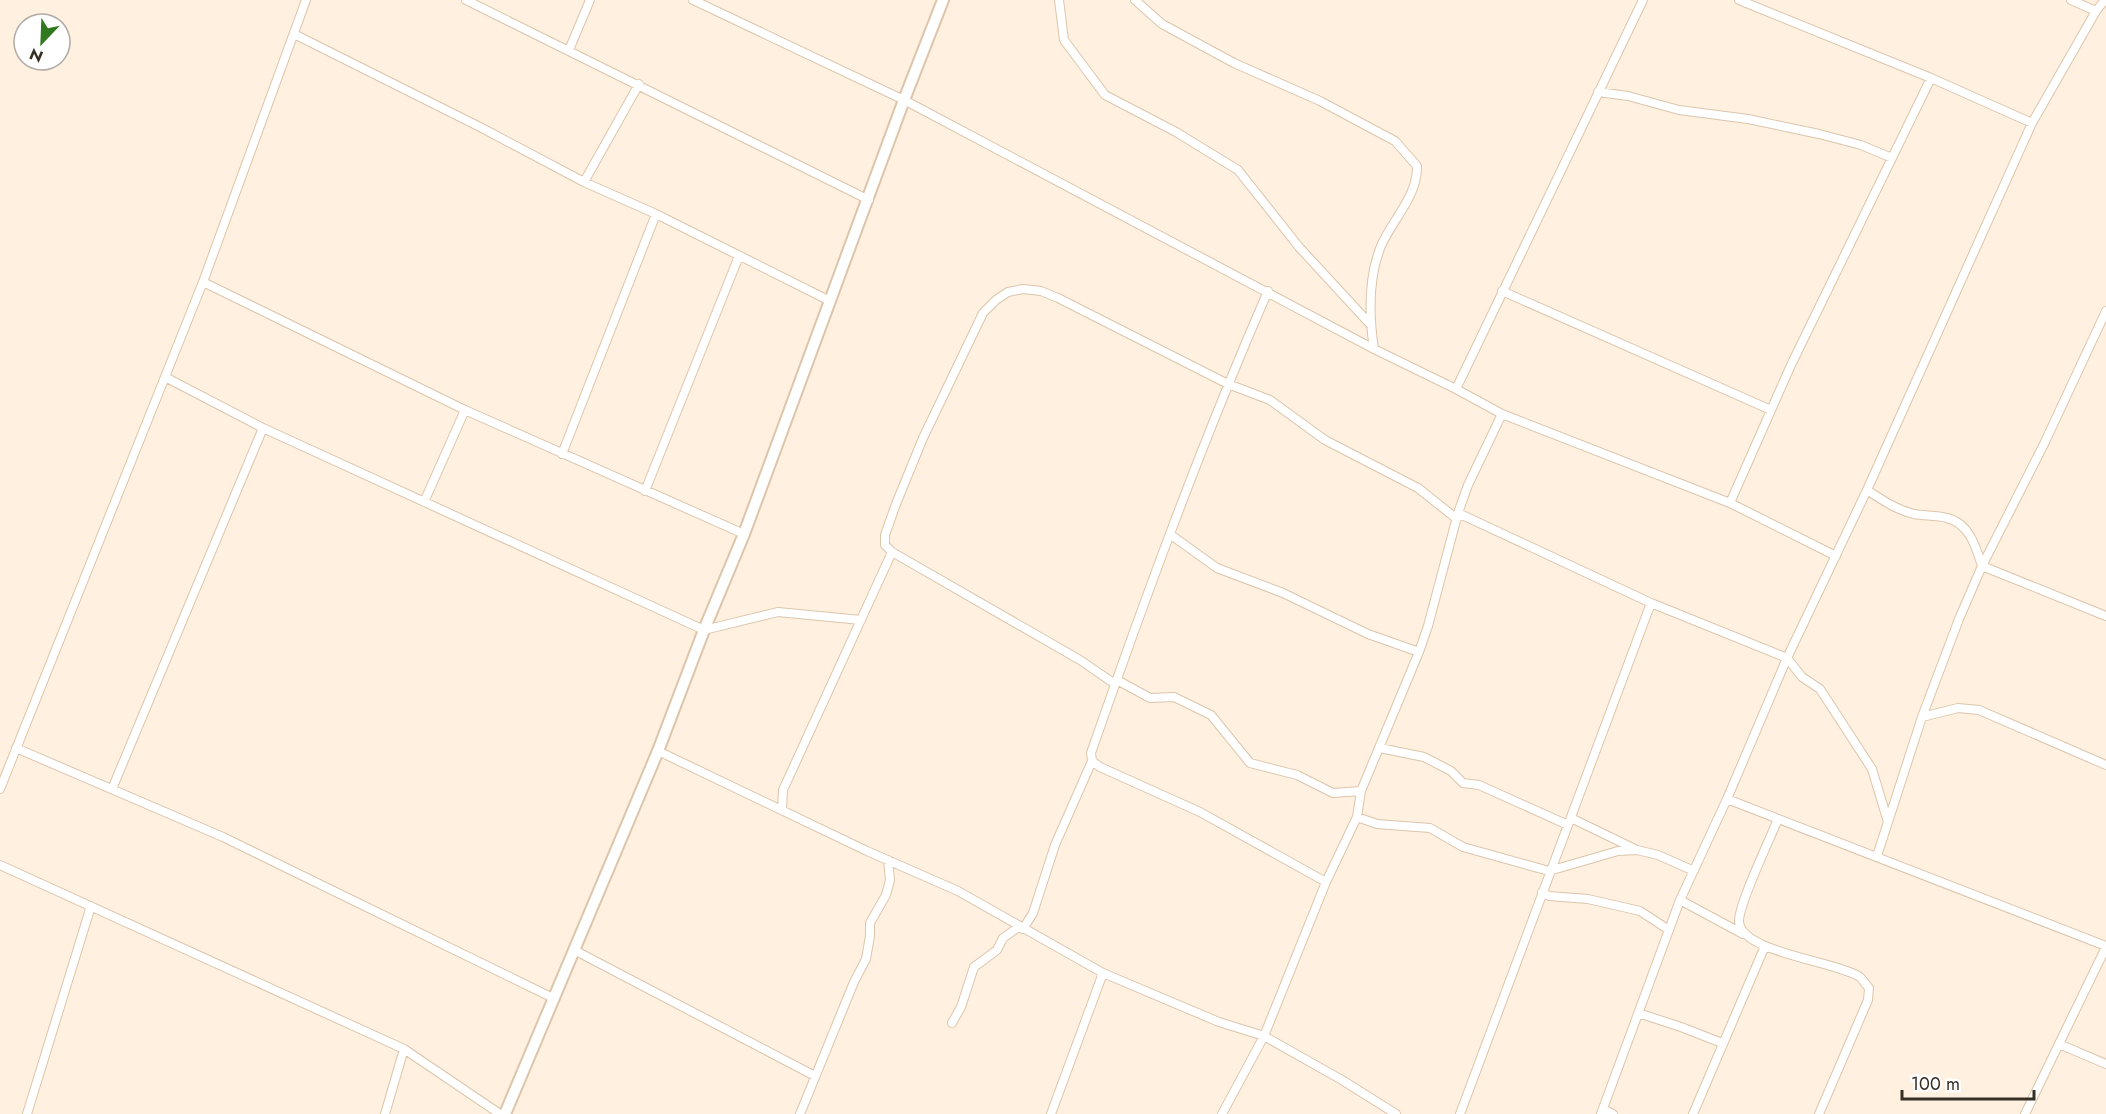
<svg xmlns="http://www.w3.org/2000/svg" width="2106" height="1114" font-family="Jost,sans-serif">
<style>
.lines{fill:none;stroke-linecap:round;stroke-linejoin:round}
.street-casing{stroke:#dcc5ab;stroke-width:10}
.secondary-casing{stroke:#dcc5ab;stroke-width:14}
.street{stroke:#fff;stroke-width:8}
.secondary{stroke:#fff;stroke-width:10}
</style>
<rect width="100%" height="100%" fill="#fff0e0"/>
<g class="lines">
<g class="street-casing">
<path id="street" d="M466,0l403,200
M693,0l211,100 470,249 82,40 46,25 228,89 106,53
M1059,0l5,40 41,55 71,37 62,38 61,77 71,77
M1135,0l27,24 72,39 86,38 75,40 22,25c1,30 -25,54 -36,80 -13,32 -12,70 -7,103
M1739,0l192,78 101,45
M2071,0l25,11
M294,34l186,93 104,55 72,32 174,87
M569,50l21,-50
M1598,92l30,4 51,14 69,9 71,15 42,11 31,13
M584,182l55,-98
M203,282l262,128 279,124
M1502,291l269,119
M165,377l98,51 441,202 74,-18 83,8
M1456,389l187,-389
M562,454l94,-240
M1867,490c15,10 30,20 47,24 11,2 22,1 33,4 22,5 29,29 35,48l124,50
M645,491l94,-235
M424,502l41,-92
M1730,503l61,-138 140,-287
M1458,513l193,90 136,55 15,19 18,12 52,80 16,53
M1171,535l46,33 66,25 85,41 51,18
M1117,680l33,18 24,-1 37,18 39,48 47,12 36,18 28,-2
M1115,684l-35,-24 -188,-108 -7,-7v-10l11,-31 27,-66 60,-125 13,-13 12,-8 15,-3 18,2 17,7 170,86 42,16 55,40 93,48 39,31
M1922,717l36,-9 21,2 127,55
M16,748l207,89 330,161
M1380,748l44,9 27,14 12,12 16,2 89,40
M658,751l209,100 91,40 145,82 116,49 45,14 78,44 54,34
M1092,761l8,6 100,45 126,70
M0,789l203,-507 103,-282
M112,789l151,-361
M1727,799l379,147
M782,810l1,-20 109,-238
M1357,817l20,7 53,4 33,19 86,24 69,-20 19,-1 21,5 36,16
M1571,818l64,31
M1778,819c-8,20 -40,86 -39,103 3,31 97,39 121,55 3,3 6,8 9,11l-1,12 -49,114
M1877,856l45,-139 37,-98 23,-53 62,-122 62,-133
M0,865l404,184 96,65
M1542,892l7,4 39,3 52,12 29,19
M1680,900l63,34
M1023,929l10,-16 22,-68 37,-84 -1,-8c54,-155 111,-311 177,-462
M574,950l241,126
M1638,1013l43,14 41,16
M952,1023l9,-16 13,-40 23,-17 6,-12 17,-12
M2059,1044l47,20
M1603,1109l10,5
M27,1114l64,-208
M385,1114l19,-65
M800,1114l54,-132 12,-23 4,-23v-13l16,-28 4,-15 -2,-20
M1051,1114l52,-141
M1222,1114l42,-78 62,-154 31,-65 4,-26 58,-139 9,-26 30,-113 10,-28 34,-71
M1460,1114l191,-511
M1601,1114l79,-214 47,-101 60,-141 80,-168 165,-367 64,-112 9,-11
M1693,1114l72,-168
M2025,1114l81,-167"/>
</g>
<g class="secondary-casing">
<path id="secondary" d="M505,1114l153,-363 46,-121 40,-96 160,-434 39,-100"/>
</g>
<use href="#street" class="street"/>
<use href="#secondary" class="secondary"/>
</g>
<g transform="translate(42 42) rotate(203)"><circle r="28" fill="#ffffff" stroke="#afaba7" stroke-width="1.5"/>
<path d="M0-4.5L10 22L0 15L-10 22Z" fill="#31791e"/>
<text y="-9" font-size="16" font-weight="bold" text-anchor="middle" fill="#372e24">N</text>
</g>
<path d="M1902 1090v9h132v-9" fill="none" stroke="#372e24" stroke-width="3"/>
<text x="1911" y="1090" font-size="18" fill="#372e24" stroke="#ffffff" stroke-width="4.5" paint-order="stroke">100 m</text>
</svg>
